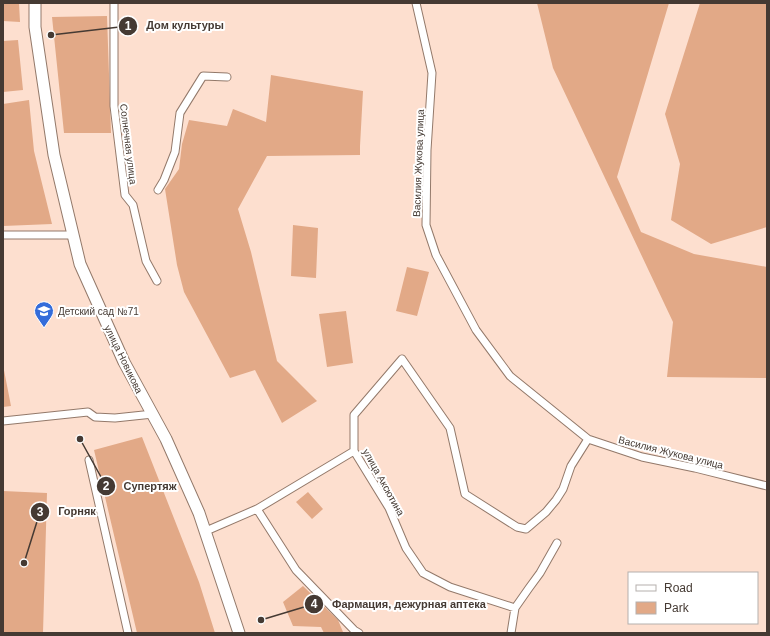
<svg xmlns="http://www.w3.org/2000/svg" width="770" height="636" font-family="Helvetica,sans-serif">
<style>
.green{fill:#e2a987}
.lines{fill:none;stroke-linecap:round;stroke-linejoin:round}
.street-casing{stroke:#93796a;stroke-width:9}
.secondary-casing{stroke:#93796a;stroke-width:13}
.street{stroke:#fff;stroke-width:7}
.secondary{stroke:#fff;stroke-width:11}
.labels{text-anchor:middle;stroke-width:4;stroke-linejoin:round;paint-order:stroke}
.street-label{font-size:10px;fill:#453a33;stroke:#fff}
.poi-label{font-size:10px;fill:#453a33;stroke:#fff;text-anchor:start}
.leader{fill:none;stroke:#453a33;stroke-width:1.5}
.callout-dot{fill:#453a33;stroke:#fff;stroke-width:1.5}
.mark-label{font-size:12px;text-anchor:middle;font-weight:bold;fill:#fff}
.callout-label{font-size:11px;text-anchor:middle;font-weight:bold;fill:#453a33;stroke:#fff;stroke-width:4;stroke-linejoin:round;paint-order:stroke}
</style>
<rect width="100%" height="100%" fill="#fddfcf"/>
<path class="green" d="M3,3h16l1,19 -17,-1z
M537,3h132l-52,174 24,55 53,22 73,13v111l-100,-1 6,-55 -120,-254z
M700,3h67v224l-56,17 -40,-24 9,-56 -15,-50z
M107,16l4,117h-47l-12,-116z
M18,40l5,50 -20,2v-51z
M271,75l92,16 -3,55v9l-93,1 -29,53 13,43 26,109 40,40 -35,22 -27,-53 -25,8 -46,-86 -7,-27 -12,-76 14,-20 3,-25 7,-24 38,6 6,-17 33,13z
M29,100l5,51 18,73 -49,2v-122z
M293,225l25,3 -2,50 -25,-2z
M407,267l22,5 -12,44 -21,-5z
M346,311l7,52 -26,4 -8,-53z
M3,365l8,41 -8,1z
M142,437l57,145 16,51h-78l-43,-183z
M3,491l44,2 -4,140h-40z
M308,492l15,17 -11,10 -16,-17z
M303,586l35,34 5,12 -1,1h-18l-3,-6 -28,-1 -10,-24z"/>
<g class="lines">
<g class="street-casing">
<path id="street" d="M114,3v103l11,89 8,10 13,56 11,20
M416,3l16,70 -5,77 -1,75 10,30 40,75 34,46 78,63 54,18 53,11 72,18
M158,190l6,-10 11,-28 5,-39 23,-37 24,1
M3,235h70
M3,421l85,-9 7,5 20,1 38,-4
M89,460l39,173
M257,509l39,61 58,60 5,3
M206,531l51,-22 97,-58
M515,608l-65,-21 -27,-14 -17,-25 -17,-40 -35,-57v-36l48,-56 48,69 15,66 52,33 9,2 20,-17 10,-12 7,-11 8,-23 17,-27
M511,633l4,-25 14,-20 11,-15 17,-30"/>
</g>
<g class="secondary-casing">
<path id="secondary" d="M35,3v24l19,128 26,109 44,98 42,77 33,74 40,120"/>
</g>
<use href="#street" class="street"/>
<use href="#secondary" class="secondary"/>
</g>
<defs>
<g id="school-pin" transform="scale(1)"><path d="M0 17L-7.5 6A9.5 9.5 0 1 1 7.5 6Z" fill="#346cda" stroke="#fff"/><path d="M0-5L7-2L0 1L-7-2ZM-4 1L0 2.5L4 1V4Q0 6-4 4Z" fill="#fff"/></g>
</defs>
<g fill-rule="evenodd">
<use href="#school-pin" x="44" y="311"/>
</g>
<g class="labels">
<g class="street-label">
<text transform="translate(129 144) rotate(83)" y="4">Солнечная улица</text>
<text transform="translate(418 163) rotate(-88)" y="4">Василия Жукова улица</text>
<text transform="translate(124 359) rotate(64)" y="4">улица Новикова</text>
<text transform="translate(671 452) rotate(14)" y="4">Василия Жукова улица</text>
<text transform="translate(384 482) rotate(61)" y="4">улица Аксютина</text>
</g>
<g class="poi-label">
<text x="58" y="315">Детский сад №71</text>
</g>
</g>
<path class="leader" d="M51 35L128 26M80 439L106 486M24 563L40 512M261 620L314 604"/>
<g class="callout-dot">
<circle cx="51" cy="35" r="4"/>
<circle cx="80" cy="439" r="4"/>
<circle cx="24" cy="563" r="4"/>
<circle cx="261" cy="620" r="4"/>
<circle cx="128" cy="26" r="10"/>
<circle cx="106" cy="486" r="10"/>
<circle cx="40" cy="512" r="10"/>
<circle cx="314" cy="604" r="10"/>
</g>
<g class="mark-label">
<text x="128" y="30">1</text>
<text x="106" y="490">2</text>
<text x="40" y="516">3</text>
<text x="314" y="608">4</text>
</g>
<g class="callout-label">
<text x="185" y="29">Дом культуры</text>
<text x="150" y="490">Супертяж</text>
<text x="77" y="515">Горняк</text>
<text x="409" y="608">Фармация, дежурная аптека</text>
</g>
<rect width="770" height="636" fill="none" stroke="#453a33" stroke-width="8"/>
<rect x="628" y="572" width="130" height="52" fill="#ffffff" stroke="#b5b0ad"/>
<rect x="636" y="585" width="20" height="6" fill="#ffffff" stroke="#b5b0ad"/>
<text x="664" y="592" font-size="12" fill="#453a33">Road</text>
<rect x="636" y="602" width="20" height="12" fill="#e2a987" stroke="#b5b0ad"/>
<text x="664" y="612" font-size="12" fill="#453a33">Park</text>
</svg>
